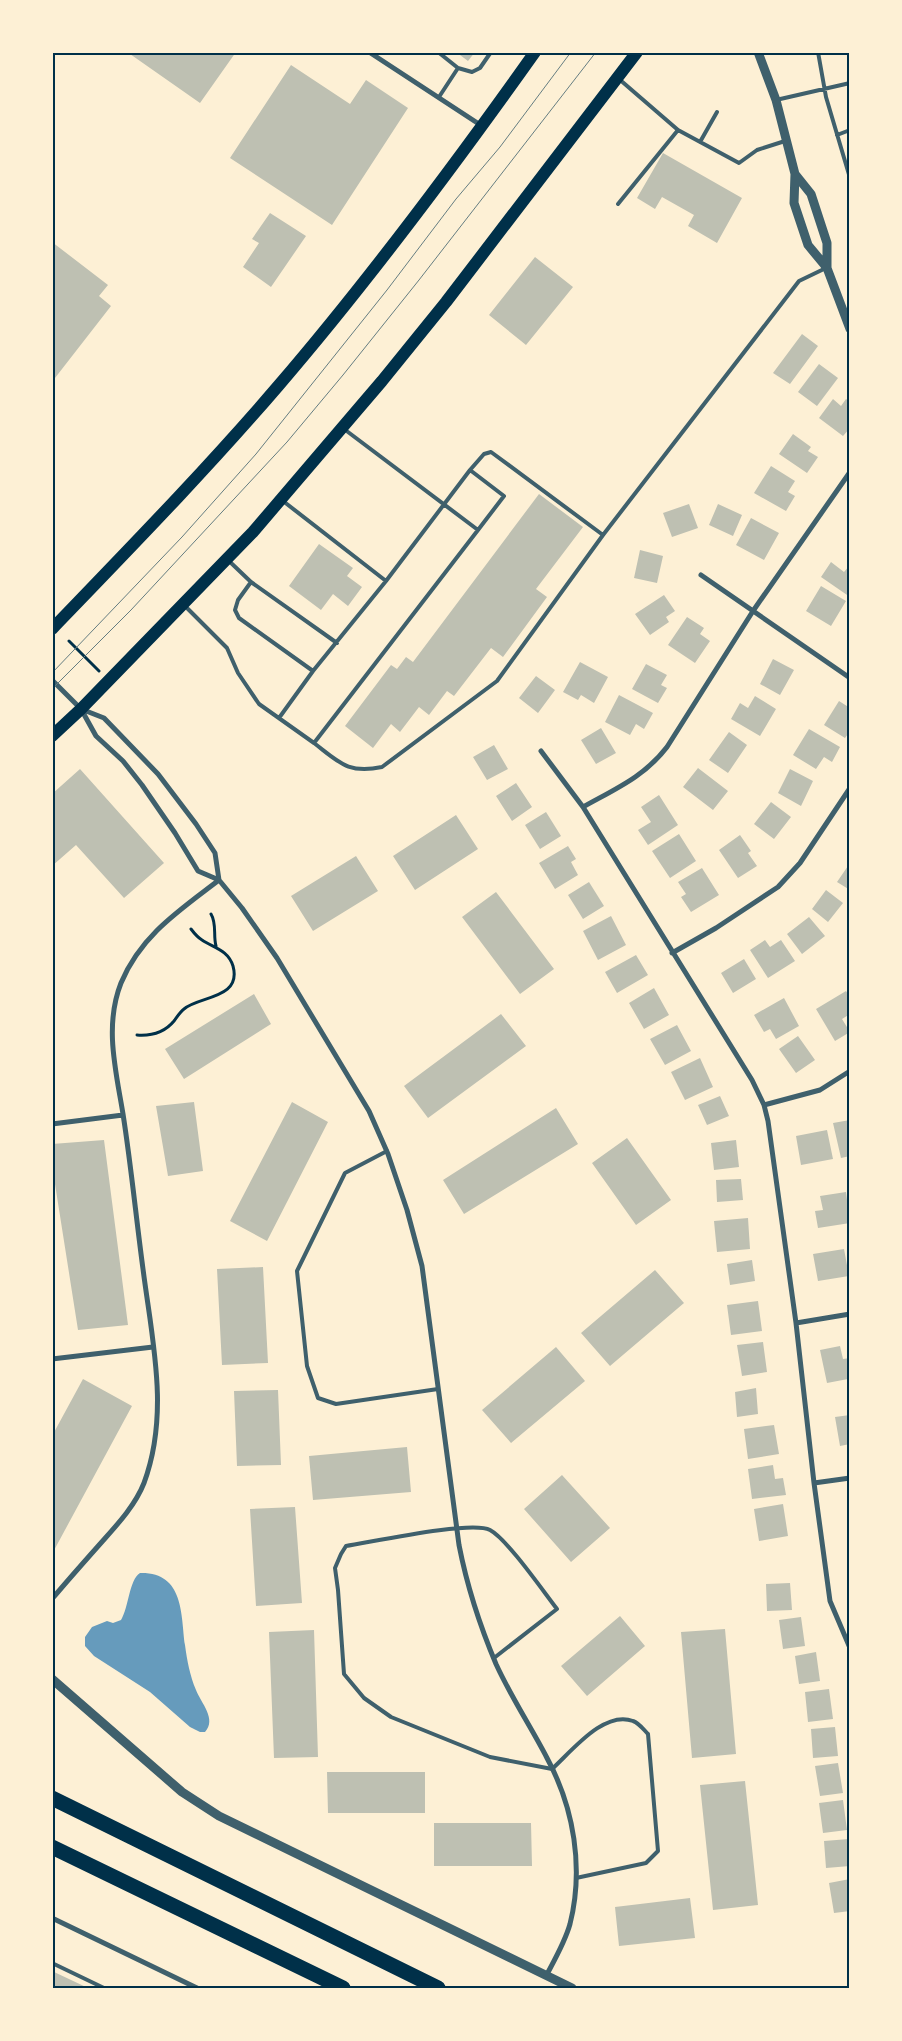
<svg xmlns="http://www.w3.org/2000/svg" width="902" height="2041" font-family="Lato,sans-serif">
<style>
.water{fill:#669bbc}
.building{fill:#bec0b2}
.lines{fill:none;stroke-linecap:round;stroke-linejoin:round}
.path{stroke:#003049;stroke-width:3}
.service{stroke:#3f606c;stroke-width:4}
.minor{stroke:#3f606c;stroke-width:5}
.tertiary{stroke:#3f606c;stroke-width:9}
.primary{stroke:#003049;stroke-width:12}
.motorway{stroke:#003049;stroke-width:15}
.tram{stroke:#657d81;stroke-width:1}
.neatline{fill:none;stroke:#003049;stroke-width:2}
</style>
<rect width="100%" height="100%" fill="#fdf0d5"/>
<path class="water" d="M140,1573c44,-1 41,41 45,72 2,15 5,31 11,45 5,13 21,29 9,42h-5l-10,-5 -40,-35 -56,-36 -9,-10v-9l7,-10 15,-6 6,2 8,-3c8,-13 8,-40 19,-47z"/>
<path class="building" d="M131,52h105l-36,51 -70,-49z
M456,52h19l-7,9z
M291,65l59,39 16,-24 42,28 -76,117 -102,-67z
M663,153l79,45 -25,45 -29,-17 6,-11 -32,-18 -7,12 -18,-11z
M270,213l36,23 -35,51 -28,-20 16,-24 -7,-4z
M52,242l56,43 -9,11 12,10 -56,72 -3,-2z
M535,257l38,30 -47,58 -37,-30z
M802,334l16,12 -28,38 -17,-11z
M819,364l19,14 -21,28 -19,-14z
M833,399l8,7 5,-7 4,3v26l-7,8 -24,-18z
M793,434l18,13 -3,4 10,6 -11,16 -28,-19z
M771,466l24,15 -7,11 7,4 -9,15 -32,-18z
M539,494l44,33 -47,62 11,8 -44,60 -12,-9 -37,48 -7,-5 -18,24 -10,-8 -19,25 -9,-8 -18,24 -28,-22 46,-61 6,4 9,-12 7,5z
M689,504l9,24 -26,9 -9,-24z
M718,504l24,11 -9,21 -24,-11z
M751,518l28,15 -15,27 -28,-15z
M319,544l34,24 -6,8 15,11 -14,19 -15,-12 -12,16 -32,-24z
M640,550l23,6 -6,27 -23,-5z
M831,562l13,10 6,-7v32l-29,-20z
M821,586l25,15 -15,25 -25,-15z
M664,595l11,16 -9,6 3,5 -19,13 -15,-21z
M687,617l17,11 -4,6 10,7 -15,22 -27,-18z
M773,659l21,11 -14,25 -20,-11z
M580,662l28,15 -14,26 -13,-8 -3,5 -15,-8z
M646,664l21,11 -6,10 6,3 -9,15 -26,-14z
M536,676l19,14 -17,23 -19,-15z
M619,695l34,18 -9,16 -8,-5 -6,11 -25,-13z
M755,696l21,13 -16,27 -29,-17 9,-16 8,5z
M839,701l11,7v23l-5,7 -21,-13z
M601,728l15,25 -20,11 -15,-24z
M809,729l31,18 -8,15 -8,-5 -8,12 -23,-14z
M729,732l18,13 -19,28 -19,-13z
M494,745l14,24 -21,11 -14,-23z
M698,768l30,23 -15,19 -30,-23z
M80,769l84,94 -40,35 -48,-53 -24,21v-72z
M790,769l23,12 -12,25 -23,-13z
M516,783l16,24 -20,14 -16,-25z
M659,795l19,30 -30,20 -10,-15 13,-8 -10,-15z
M771,802l20,15 -17,22 -20,-15z
M546,812l15,24 -21,13 -15,-24z
M456,815l22,34 -63,41 -22,-34z
M679,834l17,27 -26,17 -18,-27z
M740,835l11,16 -3,2 9,13 -19,12 -19,-28z
M568,846l8,13 -5,3 7,13 -23,14 -16,-26z
M356,856l22,35 -65,40 -22,-35z
M850,863v27l-13,-8z
M702,868l17,27 -28,17 -10,-15 5,-3 -8,-12z
M589,882l15,24 -21,13 -15,-24z
M826,890l17,13 -15,19 -16,-13z
M496,892l58,77 -34,25 -58,-77z
M611,916l15,29 -28,15 -15,-29z
M809,917l16,19 -23,18 -15,-20z
M765,940l5,7 11,-7 14,21 -27,17 -18,-28z
M636,955l12,20 -31,18 -12,-21z
M744,959l12,20 -23,14 -12,-20z
M654,988l15,27 -25,14 -15,-26z
M846,991l4,6v17l-8,5 8,13 -15,9 -19,-32z
M254,994l17,30 -87,55 -19,-30z
M784,998l15,28 -23,13 -6,-10 -6,3 -10,-17z
M501,1014l25,32 -98,72 -24,-32z
M677,1025l14,26 -26,14 -15,-26z
M798,1036l17,24 -19,13 -17,-24z
M700,1058l13,29 -28,13 -14,-28z
M720,1096l9,20 -22,9 -9,-20z
M194,1102l9,69 -35,5 -12,-70z
M292,1102l36,20 -61,119 -37,-20z
M556,1108l22,36 -114,70 -21,-34z
M850,1120v36l-9,2 -8,-35z
M827,1130l6,29 -32,6 -5,-29z
M627,1138l44,62 -35,25 -44,-62z
M104,1140l24,185 -50,5 -26,-165v-21z
M736,1140l3,27 -25,3 -3,-27z
M741,1179l2,21 -26,2 -1,-22z
M846,1192l4,31 -32,5 -3,-17 8,-1 -3,-14z
M748,1218l2,31 -33,3 -3,-31z
M844,1249l5,27 -31,5 -5,-27z
M752,1260l3,21 -25,4 -3,-21z
M263,1267l5,96 -46,2 -5,-96z
M655,1270l29,33 -74,63 -29,-33z
M758,1301l4,30 -31,4 -4,-30z
M763,1342l4,30 -25,4 -5,-31z
M840,1346l3,13 7,-1v26l-2,-5 -21,4 -7,-33z
M556,1347l29,34 -74,62 -29,-33z
M83,1379l49,27 -80,148v-118z
M756,1388l2,26 -21,3 -2,-25z
M278,1390l3,75 -44,1 -3,-75z
M850,1415v29l-10,2 -5,-29z
M774,1425l5,29 -31,5 -4,-30z
M407,1447l4,45 -98,8 -4,-44z
M773,1465l2,14 8,-1 3,17 -34,4 -4,-30z
M562,1475l48,53 -39,34 -47,-53z
M783,1504l5,32 -29,5 -5,-32z
M295,1507l7,96 -46,3 -6,-97z
M790,1583l2,27 -25,1 -1,-27z
M620,1616l25,30 -58,50 -26,-30z
M801,1617l4,29 -22,3 -4,-29z
M725,1629l11,125 -44,4 -11,-126z
M314,1630l4,127 -44,1 -5,-126z
M816,1652l4,29 -21,3 -4,-28z
M829,1689l4,30 -25,3 -3,-30z
M835,1727l3,29 -25,2 -2,-29z
M838,1763l5,30 -23,3 -5,-30z
M327,1772h98v41h-97z
M745,1781l13,124 -45,5 -13,-125z
M843,1800l4,30 -24,3 -4,-30z
M434,1823h97l1,43h-98z
M849,1839l1,27 -24,2 -2,-27z
M850,1879v32l-16,2 -5,-30z
M690,1898l5,40 -76,8 -4,-39z
M52,1971l36,17h-36z"/>
<g class="lines">
<path class="path" d="M69,641l30,30
M211,914c6,10 2,21 5,32
M137,1035c14,1 28,-3 37,-14 3,-4 6,-9 10,-12 15,-13 58,-10 49,-43 -5,-16 -19,-18 -31,-26 -5,-3 -8,-7 -11,-11"/>
<path class="service" d="M438,52l20,16 14,4 8,-4 11,-16
M818,52l8,45 24,81
M619,79l59,51
M439,97l19,-29
M776,100l74,-17
M837,135l13,-5
M700,142l17,-30
M618,204l60,-74 61,33 18,-13 28,-9
M470,470l34,26 -26,34
M283,501l103,80 84,-111 14,-16 7,-2 112,83 196,-254 27,-13
M229,561l22,21 -13,18 -3,10 4,8 74,53 -34,47
M251,582l86,61
M184,605l43,43 11,25 21,31 55,39 164,-213 -134,-101
M313,671l73,-90
M314,743c26,20 34,31 68,24l115,-86 106,-146
M387,1151l-42,22 -48,98 10,95 11,32 18,6 102,-15
M494,1658l63,-49c-14,-18 -50,-70 -67,-79 -18,-10 -118,12 -144,16l-5,8 -6,14 3,22 6,84 20,24 27,19 99,40 62,12c20,-18 52,-59 81,-48 6,2 11,9 15,13l10,117 -12,12 -70,15
M52,1963l52,25"/>
<path class="minor" d="M369,52l113,74
M701,575l149,103
M52,680l29,29 15,27 27,25 19,24 33,48 23,38 21,9 23,28 35,50 92,153 19,43 19,56 15,56 37,279c8,41 21,81 37,119 15,33 35,63 51,94 27,50 37,110 23,166 -5,18 -15,35 -24,52
M81,709l23,9 54,56 38,50 19,29 4,27
M541,751l42,56 169,273 12,25 4,16 28,202 18,160 16,118 20,47
M583,807c32,-18 61,-30 84,-60l86,-136 97,-139
M672,953l44,-25 62,-41 22,-24 50,-75
M764,1105l56,-15 30,-19
M52,1124l71,-9
M796,1323l54,-9
M52,1359l101,-12
M814,1483l36,-5
M52,1599c16,-19 32,-37 48,-55 16,-18 35,-38 44,-61 26,-70 8,-143 -1,-214 -7,-52 -12,-104 -20,-155 -7,-43 -19,-88 -2,-131 20,-48 59,-73 98,-103
M52,1918l145,70"/>
<path class="tertiary" d="M758,52l18,48 19,74
M827,268v-25l-16,-49 -16,-20 -1,29 14,42 19,23 23,61
M52,1679l130,113 37,24 353,172"/>
<path class="primary" d="M52,629c77,-80 155,-160 227,-244 91,-106 175,-219 256,-333
M52,736l29,-27 172,-177 129,-151 64,-79 191,-250"/>
<path class="motorway" d="M52,1798l386,190
M52,1847l291,141"/>
<path class="tram" d="M52,673l130,-136 74,-83 131,-164 69,-91 44,-52 71,-95
M52,689l79,-79 156,-168 56,-67 76,-95 177,-228"/>
</g>
<rect width="902" height="2041" fill="none" stroke="#fdf0d5" stroke-width="108"/>
<rect x="54" y="54" width="794" height="1933" class="neatline"/>
</svg>
